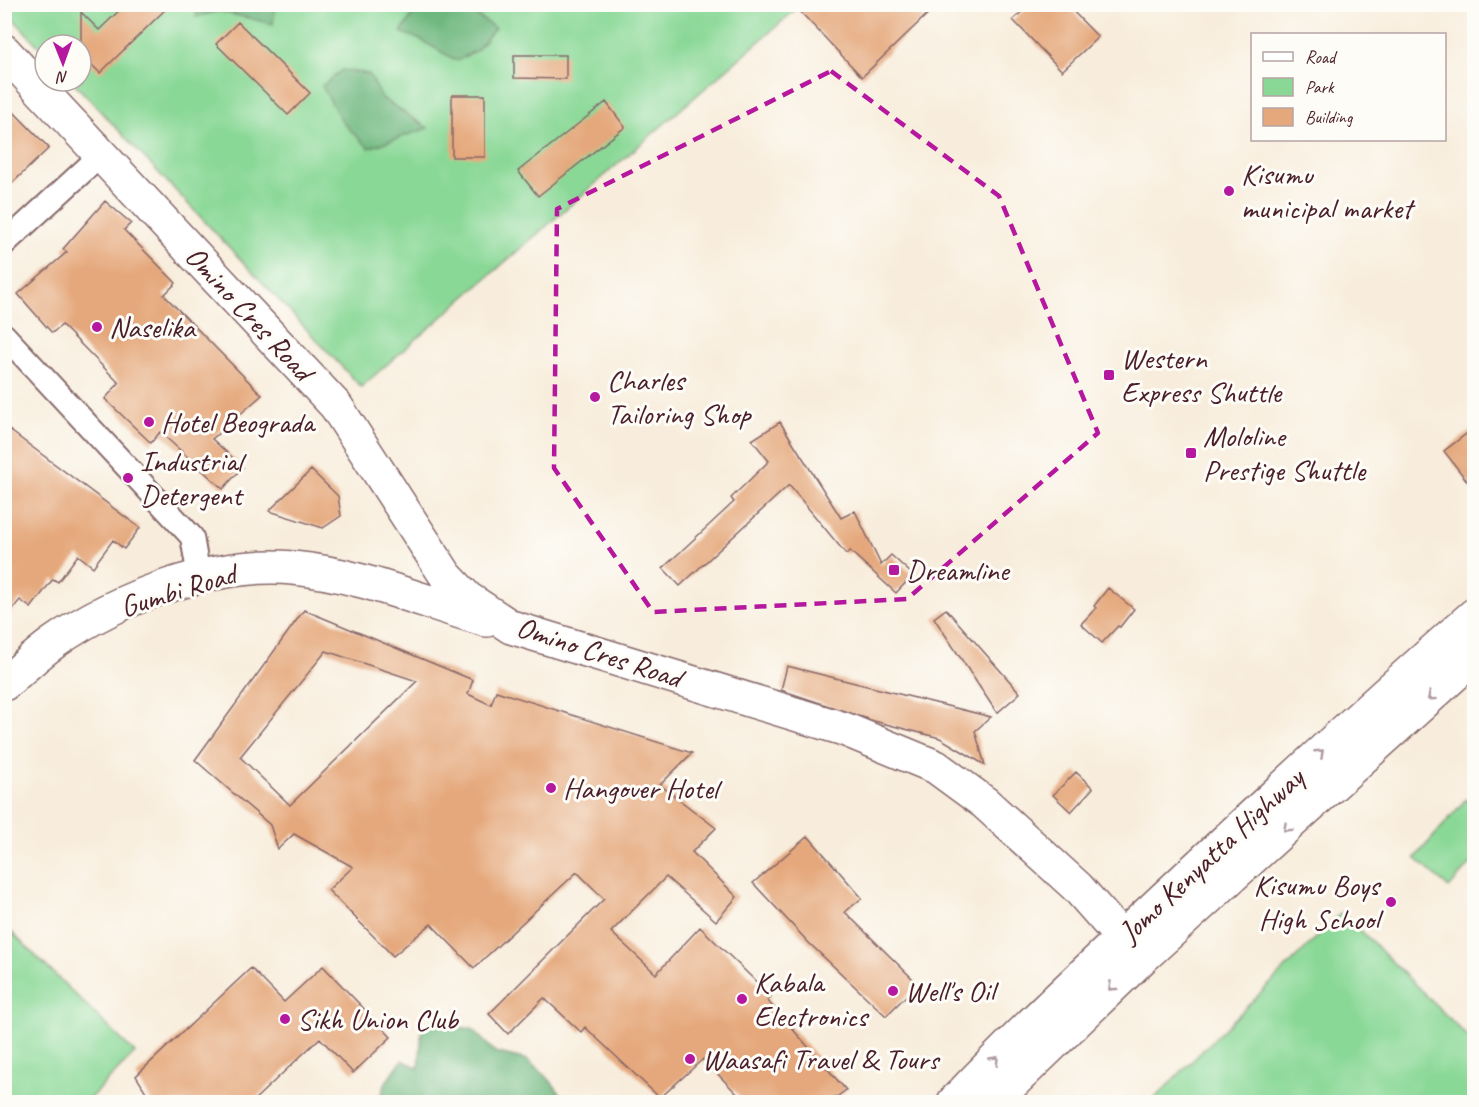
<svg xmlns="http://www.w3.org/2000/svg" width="1479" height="1107" font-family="Caveat,sans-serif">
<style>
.green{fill:#89d896;stroke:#6a7c60;stroke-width:1.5}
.forest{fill:#6eb87f;stroke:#5c6c55;stroke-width:1.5}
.building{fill:#e5a87c;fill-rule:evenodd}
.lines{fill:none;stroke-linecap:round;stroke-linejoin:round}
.street-casing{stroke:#876769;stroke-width:26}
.secondary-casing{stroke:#876769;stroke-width:36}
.highway-casing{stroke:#876769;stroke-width:36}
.street{stroke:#fff;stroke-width:22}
.secondary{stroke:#fff;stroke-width:33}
.highway{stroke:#fff;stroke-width:33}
.oneway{stroke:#ae9aa0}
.marked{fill:none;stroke:#b5179e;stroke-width:4.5;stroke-dasharray:12 8;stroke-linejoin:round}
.poi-dot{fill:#b5179e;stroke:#fdfcf7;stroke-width:2}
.labels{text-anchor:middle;stroke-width:6;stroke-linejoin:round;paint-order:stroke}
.poi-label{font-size:30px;fill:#4a1f2b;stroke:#fdfcf7;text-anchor:start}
.street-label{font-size:30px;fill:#4a1f2b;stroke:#fdfcf7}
</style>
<rect width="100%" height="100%" fill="#fdfcf7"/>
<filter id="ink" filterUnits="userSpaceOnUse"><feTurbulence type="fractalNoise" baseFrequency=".0167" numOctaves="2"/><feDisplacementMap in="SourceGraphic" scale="12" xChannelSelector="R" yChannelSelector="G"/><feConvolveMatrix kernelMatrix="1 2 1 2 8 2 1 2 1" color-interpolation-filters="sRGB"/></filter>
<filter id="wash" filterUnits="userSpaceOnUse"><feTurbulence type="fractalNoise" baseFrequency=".008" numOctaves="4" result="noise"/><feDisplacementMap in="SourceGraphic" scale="24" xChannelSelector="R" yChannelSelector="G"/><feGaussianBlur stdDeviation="1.35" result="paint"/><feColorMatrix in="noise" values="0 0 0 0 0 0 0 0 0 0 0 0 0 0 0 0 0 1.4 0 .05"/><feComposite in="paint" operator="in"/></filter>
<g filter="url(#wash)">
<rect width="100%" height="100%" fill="#f8eddc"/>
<path class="green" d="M5,4l796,1 -440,382 -289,-306h9v-36h-36v8l-40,-43z
M1466,799l8,7v54l-25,28 -34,-30z
M1342,912l132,131v59h-323z
M5,926l130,127 -49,49h-81z"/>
<path class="forest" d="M198,5h77l-2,19 -54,-13 -23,6z
M431,5c30,-1 40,6 64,23l-18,22 -20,11 -36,-21 -20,-8 15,-22z
M342,70l27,4 13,24 46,30 -59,20 -26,-25 -21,-37z
M436,1023l36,6 23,23 32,8 22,19 18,23h-188l7,-20 16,-22 17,8 3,-41z"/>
<g id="blocks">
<path class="building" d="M126,4h45l-71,69 -19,-19v-42l18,18z
M793,4h145l-76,73z
M1030,4h36l32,33 -36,34 -49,-51z
M238,22l72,71 -22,22 -72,-71z
M514,55h52v24l-52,-1z
M452,95h33v62h-33z
M4,102l45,46 -45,43z
M606,102l19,25 -87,69 -20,-25z
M105,201l26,22 -7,7 52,53 -12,12 98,100 -50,44 31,28 -20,22 -63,-57 -9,11 -46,-44 14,-16 -57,-58 -10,8 -34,-39 49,-42 -4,-3z
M780,422l61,96 14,-7 26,54 10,-10 22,20 -17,18 -46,-42 -4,3 -57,-69 -109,101 -17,-18 71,-66 -3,-4 38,-37 -17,-21z
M4,426l136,102 -16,21 -11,-9 -20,27 -15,-12 -20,27 -5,-3 -22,29 -11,-8 -16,20z
M1474,428v62l-30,-39z
M311,470l27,26 3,20 -18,12 -54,-17z
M1108,588l26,21 -14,18 -2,-1 -16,17 -21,-19 15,-16 -2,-2z
M946,609l74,84 -23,20 -63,-95z
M304,610l169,70 -5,14 23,11 5,-14 196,62 -32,32 56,43 -24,24 45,45 -21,24 -50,-44 -55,55 45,42 44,-47 71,69 -4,4 79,90 -16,12h-85l-42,-43 -43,39 -75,-71 -4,5 -37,-34 -36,36 -19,-20 115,-115 -27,-27 -103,96 -43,-44 -38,32 -65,-66 25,-23 -59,-33 -16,15 -8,-24 -75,-65zM326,651l91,30 -127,124 -50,-48z
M787,666l204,51 -16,14 10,34 -45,-27 -66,-17 -93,-31z
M1076,772l17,16 -22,24 -18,-17z
M808,836l54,62 -17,14 73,72 -32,32 -77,-73 -56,-60z
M323,966l68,71 -38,36 -33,-35 -68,64h-100l-16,-26 115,-108 33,34z"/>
</g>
</g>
<g filter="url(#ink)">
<use href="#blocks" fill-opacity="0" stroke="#876769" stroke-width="1.5"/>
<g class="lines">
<g class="street-casing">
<path id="street" d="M4,244l98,-90
M4,335l188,202 7,40"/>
</g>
<g class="secondary-casing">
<path id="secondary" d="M4,51l332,355 110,170 21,22 44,29 333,102 92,38 49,36 92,84 45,51
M4,684c16,-13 32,-29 49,-41 63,-45 162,-82 240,-75 67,6 130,34 194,52"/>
</g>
<g class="highway-casing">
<path id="highway" d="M954,1102c76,-80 158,-155 238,-230 93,-87 186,-173 282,-257
M993,1102l149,-144 332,-301"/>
</g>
<use href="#street" class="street"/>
<use href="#secondary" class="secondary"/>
<use href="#highway" class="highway"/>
</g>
<defs><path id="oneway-chevron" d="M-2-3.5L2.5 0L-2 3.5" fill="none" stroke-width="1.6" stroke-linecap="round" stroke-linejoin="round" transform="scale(1.5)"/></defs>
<g class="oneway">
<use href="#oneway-chevron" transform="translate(1431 697) rotate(138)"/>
<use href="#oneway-chevron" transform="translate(1320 753) rotate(-43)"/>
<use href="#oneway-chevron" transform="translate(1287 828) rotate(138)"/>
<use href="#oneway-chevron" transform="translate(1112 987) rotate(136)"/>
<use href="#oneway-chevron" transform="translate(995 1060) rotate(-46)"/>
</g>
</g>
<path class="marked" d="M831,71l168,125 99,237 -191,166 -254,13 -99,-144 3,-259z"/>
<g class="poi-dot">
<circle cx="1229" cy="191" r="6"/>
<circle cx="97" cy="327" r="6"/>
<rect x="1103" y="369" width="12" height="12" rx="3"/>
<circle cx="595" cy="397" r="6"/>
<circle cx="149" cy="422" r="6"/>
<rect x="1185" y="447" width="12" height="12" rx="3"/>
<circle cx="128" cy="478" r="6"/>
<rect x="888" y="564" width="12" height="12" rx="3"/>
<circle cx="551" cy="788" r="6"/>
<circle cx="1391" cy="902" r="6"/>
<circle cx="893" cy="991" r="6"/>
<circle cx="742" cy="999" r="6"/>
<circle cx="285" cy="1019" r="6"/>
<circle cx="690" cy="1059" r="6"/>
</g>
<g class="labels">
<g class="poi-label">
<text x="1241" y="184">Kisumu<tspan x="1241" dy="34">municipal market</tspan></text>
<text x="109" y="337">Naselika</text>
<text x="1121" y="368">Western<tspan x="1121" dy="34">Express Shuttle</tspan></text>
<text x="607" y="390">Charles<tspan x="607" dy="34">Tailoring Shop</tspan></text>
<text x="161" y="432">Hotel Beograda</text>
<text x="1203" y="446">Mololine<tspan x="1203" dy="34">Prestige Shuttle</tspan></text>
<text x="140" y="471">Industrial<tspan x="140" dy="34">Detergent</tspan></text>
<text x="906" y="580">Dreamline</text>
<text x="563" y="798">Hangover Hotel</text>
<text x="1379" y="895" text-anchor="end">Kisumu Boys<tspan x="1379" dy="34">High School</tspan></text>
<text x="754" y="992">Kabala<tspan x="754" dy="34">Electronics</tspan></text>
<text x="905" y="1001">Well's Oil</text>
<text x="297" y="1029">Sikh Union Club</text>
<text x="702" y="1069">Waasafi Travel &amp; Tours</text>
</g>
<g class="street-label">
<text transform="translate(249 313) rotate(47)" y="10">Omino Cres Road</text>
<text transform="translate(178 590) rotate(-17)" y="10">Gumbi Road</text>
<text transform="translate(599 652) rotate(18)" y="10">Omino Cres Road</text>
<text transform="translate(1211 855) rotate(-43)" y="10">Jomo Kenyatta Highway</text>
</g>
</g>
<rect width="1479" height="1107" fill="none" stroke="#fdfcf7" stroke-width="24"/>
<rect x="1251" y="33" width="195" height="108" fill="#fdfcf7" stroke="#b5a4a5" stroke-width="1.5"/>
<rect x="1263" y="52" width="30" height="9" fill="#ffffff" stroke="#b5a4a5" stroke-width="1.5"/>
<text x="1305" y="63" font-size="18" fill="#4a1f2b">Road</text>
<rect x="1263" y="78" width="30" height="18" fill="#89d896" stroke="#b5a4a5" stroke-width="1.5"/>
<text x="1305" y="93" font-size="18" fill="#4a1f2b">Park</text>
<rect x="1263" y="108" width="30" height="18" fill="#e5a87c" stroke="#b5a4a5" stroke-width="1.5"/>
<text x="1305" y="123" font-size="18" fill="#4a1f2b">Building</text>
<g transform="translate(63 63) rotate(179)"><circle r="28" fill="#fdfcf7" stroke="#b5a4a5" stroke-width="1.5"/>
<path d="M0-4.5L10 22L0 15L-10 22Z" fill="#b5179e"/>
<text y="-9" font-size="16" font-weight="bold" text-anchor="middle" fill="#4a1f2b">N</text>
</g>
</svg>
